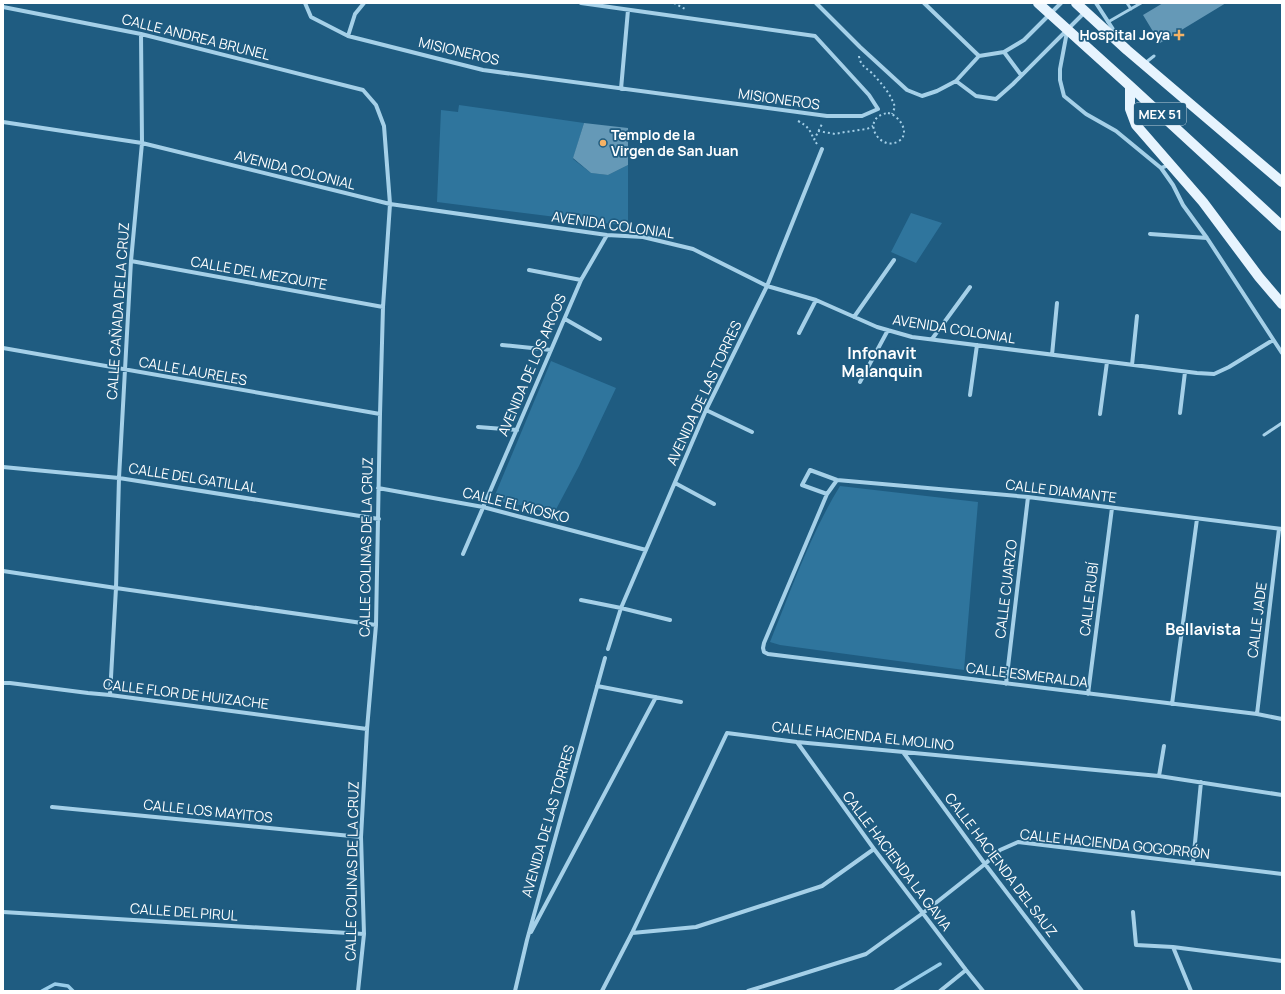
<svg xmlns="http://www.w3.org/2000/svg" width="1285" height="994" font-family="Manrope,sans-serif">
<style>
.green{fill:#2f759d}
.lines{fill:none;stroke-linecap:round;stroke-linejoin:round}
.stream{stroke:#98cdea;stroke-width:3.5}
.building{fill:#6599b7}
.path{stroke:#a5d0e8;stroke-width:2;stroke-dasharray:2 3;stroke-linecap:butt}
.lane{stroke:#a5d0e8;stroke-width:3}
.street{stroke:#a5d0e8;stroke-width:4}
.primary{stroke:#e7f4fe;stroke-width:10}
.poi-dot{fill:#f6b265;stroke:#1f5c81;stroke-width:1.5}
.labels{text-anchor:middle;stroke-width:3.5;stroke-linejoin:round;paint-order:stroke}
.shield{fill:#1f5c81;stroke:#bcced9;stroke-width:1}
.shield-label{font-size:13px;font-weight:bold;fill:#fff}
.poi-label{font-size:14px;font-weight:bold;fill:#fff;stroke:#1f5c81;text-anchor:end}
.street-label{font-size:14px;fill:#fff;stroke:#1f5c81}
.quarter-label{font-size:16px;font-weight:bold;fill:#fff;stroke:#1f5c81}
</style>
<rect width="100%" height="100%" fill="#1f5c81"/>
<path class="green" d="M459,105l125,18 -11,36 18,14 17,2 20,-10v61l-191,-24 4,-92 17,2z
M911,213l31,10 -26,40 -25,-11z
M551,361l65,27 -37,78 -26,49 -23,-8 -27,-5 -8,-7z
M840,486l138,16 -14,168 -184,-25 -10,-3c21,-52 41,-109 70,-156z"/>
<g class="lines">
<path class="stream" d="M42,991l13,-7 13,2 5,5
M895,991l45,-27"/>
</g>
<path class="building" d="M1163,3h63l-66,40 -17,-28z
M584,123l44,5v37l-20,10 -17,-2 -18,-15z"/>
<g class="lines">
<path class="path" d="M674,3l11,6
M859,56c1,9 7,12 13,17 9,10 19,21 23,34l-3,7
M888,113c11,2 23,20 11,28 -20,12 -40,-24 -11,-28z
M798,121c10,5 12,9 16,19
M818,131l17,3 10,-2 22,-3 6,-3
M817,144l-3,-4 8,-16"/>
<path class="lane" d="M1127,3l4,6
M1108,22l33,-19
M1145,63l9,-7
M1264,435l18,-12"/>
<path class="street" d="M305,3l6,14 37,19 135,34 344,46h35l16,-7 -9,-14 -54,-59 -234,-33
M816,3l44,44 47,43 15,6 15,-5 19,-10 23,-25 25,-4 20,-12 37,-37
M924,3l55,53
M1096,3l22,34
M3,7l138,27 222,56 13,15 8,21 6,78 -7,103 -3,107 -4,211 -9,104 -6,108 3,97 -6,57
M1067,32l-7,37v11l4,16 22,18 30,17 45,37 8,-3
M348,36l7,-22 9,-11
M1004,52l17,23
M956,81l20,15 20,3 17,-15 72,-72
M621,89l7,-79
M3,122l139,21 248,61 217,31 36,2 50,12 74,37 49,14 61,27 35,10 285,36 17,1 15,-7 44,-27
M1161,168l12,17 10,20 24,33 75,115
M1150,234l57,4
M131,261l252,46
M529,270l52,10
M854,317l40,-57
M565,319l35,20
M799,333l17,-33
M932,339l38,-52
M502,345l49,5
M3,348l377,66
M1052,355l5,-52
M1132,365l5,-49
M860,382l28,-52
M970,395l7,-50
M706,410l46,22
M1180,413l5,-41
M1100,414l7,-52
M478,427l39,3
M3,467l116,11 260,41
M837,480l-10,14 -63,149 -1,5 1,4 4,2 489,60 25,5
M675,483l39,21
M378,488l105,19 163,43
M827,494l-25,-9 8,-15 27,10 191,17 254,32
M463,554l88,-204 30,-70 26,-45
M3,571l113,17 260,37
M581,600l40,8 49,12
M608,649l13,-41 85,-198 61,-124 55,-137
M3,683h7l78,10 22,2 257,34
M1006,684l22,-187
M597,686l84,16
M1088,694l24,-186
M110,695l6,-107 3,-110 12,-217 11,-118 -1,-109
M1172,704l25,-185
M1257,714l22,-185
M797,742l77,107 92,121 17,21
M903,752l82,112 97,127
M1159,776l5,-30
M52,807l309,30
M1193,863l8,-81
M3,912l361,22
M1133,912l3,33 37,2 109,14
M531,932l125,-235
M632,933l64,-6 126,-41 52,-37
M1173,947l18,44
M515,991l12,-51 78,-282
M602,991l30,-58 95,-200 70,9 362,34 123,19
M748,991l118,-37 57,-41 62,-49 15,-14 18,-8 264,32
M940,991l26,-21"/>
<path class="primary" d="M1038,3l92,83 152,140
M1076,3l51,47 155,132
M1130,86v23l6,16 67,77 56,75 23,27"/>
</g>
<g class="poi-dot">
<path d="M1177 29h4v4h4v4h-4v4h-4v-4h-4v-4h4z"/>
<circle cx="603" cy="143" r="4"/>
</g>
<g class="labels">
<rect class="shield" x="1134" y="103" width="52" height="22" rx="3"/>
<g class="shield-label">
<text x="1160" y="119">MEX 51</text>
</g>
<g class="poi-label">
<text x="1170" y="40">Hospital Joya</text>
<text x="611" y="140" text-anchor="start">Templo de la<tspan x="611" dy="16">Virgen de San Juan</tspan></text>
</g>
<g class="street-label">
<text transform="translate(196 37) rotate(14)" y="5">CALLE ANDREA BRUNEL</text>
<text transform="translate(459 51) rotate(13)" y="5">MISIONEROS</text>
<text transform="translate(779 99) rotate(8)" y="5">MISIONEROS</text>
<text transform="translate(295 170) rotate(14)" y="5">AVENIDA COLONIAL</text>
<text transform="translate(613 225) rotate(8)" y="5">AVENIDA COLONIAL</text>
<text transform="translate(259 273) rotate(10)" y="5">CALLE DEL MEZQUITE</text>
<text transform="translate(118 311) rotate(-86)" y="5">CALLE CAÑADA DE LA CRUZ</text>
<text transform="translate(954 329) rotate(9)" y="5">AVENIDA COLONIAL</text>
<text transform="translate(532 365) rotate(-67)" y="5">AVENIDA DE LOS ARCOS</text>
<text transform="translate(193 371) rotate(10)" y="5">CALLE LAURELES</text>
<text transform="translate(704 393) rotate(-65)" y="5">AVENIDA DE LAS TORRES</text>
<text transform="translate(193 478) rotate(9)" y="5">CALLE DEL GATILLAL</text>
<text transform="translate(1061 491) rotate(7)" y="5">CALLE DIAMANTE</text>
<text transform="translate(516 505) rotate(14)" y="5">CALLE EL KIOSKO</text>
<text transform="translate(366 547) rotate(-89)" y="5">CALLE COLINAS DE LA CRUZ</text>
<text transform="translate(1006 589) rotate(-83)" y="5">CALLE CUARZO</text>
<text transform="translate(1089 599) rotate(-83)" y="5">CALLE RUBÍ</text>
<text transform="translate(1257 620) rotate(-83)" y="5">CALLE JADE</text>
<text transform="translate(1027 675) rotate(7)" y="5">CALLE ESMERALDA</text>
<text transform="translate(186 694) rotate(7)" y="5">CALLE FLOR DE HUIZACHE</text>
<text transform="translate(863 736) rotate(6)" y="5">CALLE HACIENDA EL MOLINO</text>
<text transform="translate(208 811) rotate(6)" y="5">CALLE LOS MAYITOS</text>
<text transform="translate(548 821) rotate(-74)" y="5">AVENIDA DE LAS TORRES</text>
<text transform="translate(1115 844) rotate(6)" y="5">CALLE HACIENDA GOGORRÓN</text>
<text transform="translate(897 861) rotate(53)" y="5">CALLE HACIENDA LA GAVIA</text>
<text transform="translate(1001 865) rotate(53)" y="5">CALLE HACIENDA DEL SAUZ</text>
<text transform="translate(352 871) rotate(-89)" y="5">CALLE COLINAS DE LA CRUZ</text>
<text transform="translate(184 912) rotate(4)" y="5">CALLE DEL PIRUL</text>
</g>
<g class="quarter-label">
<text x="882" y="359">Infonavit<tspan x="882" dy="18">Malanquin</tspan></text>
<text x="1203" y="635">Bellavista</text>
</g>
</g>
<rect width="1285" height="994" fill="none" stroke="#ffffff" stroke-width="8"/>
</svg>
